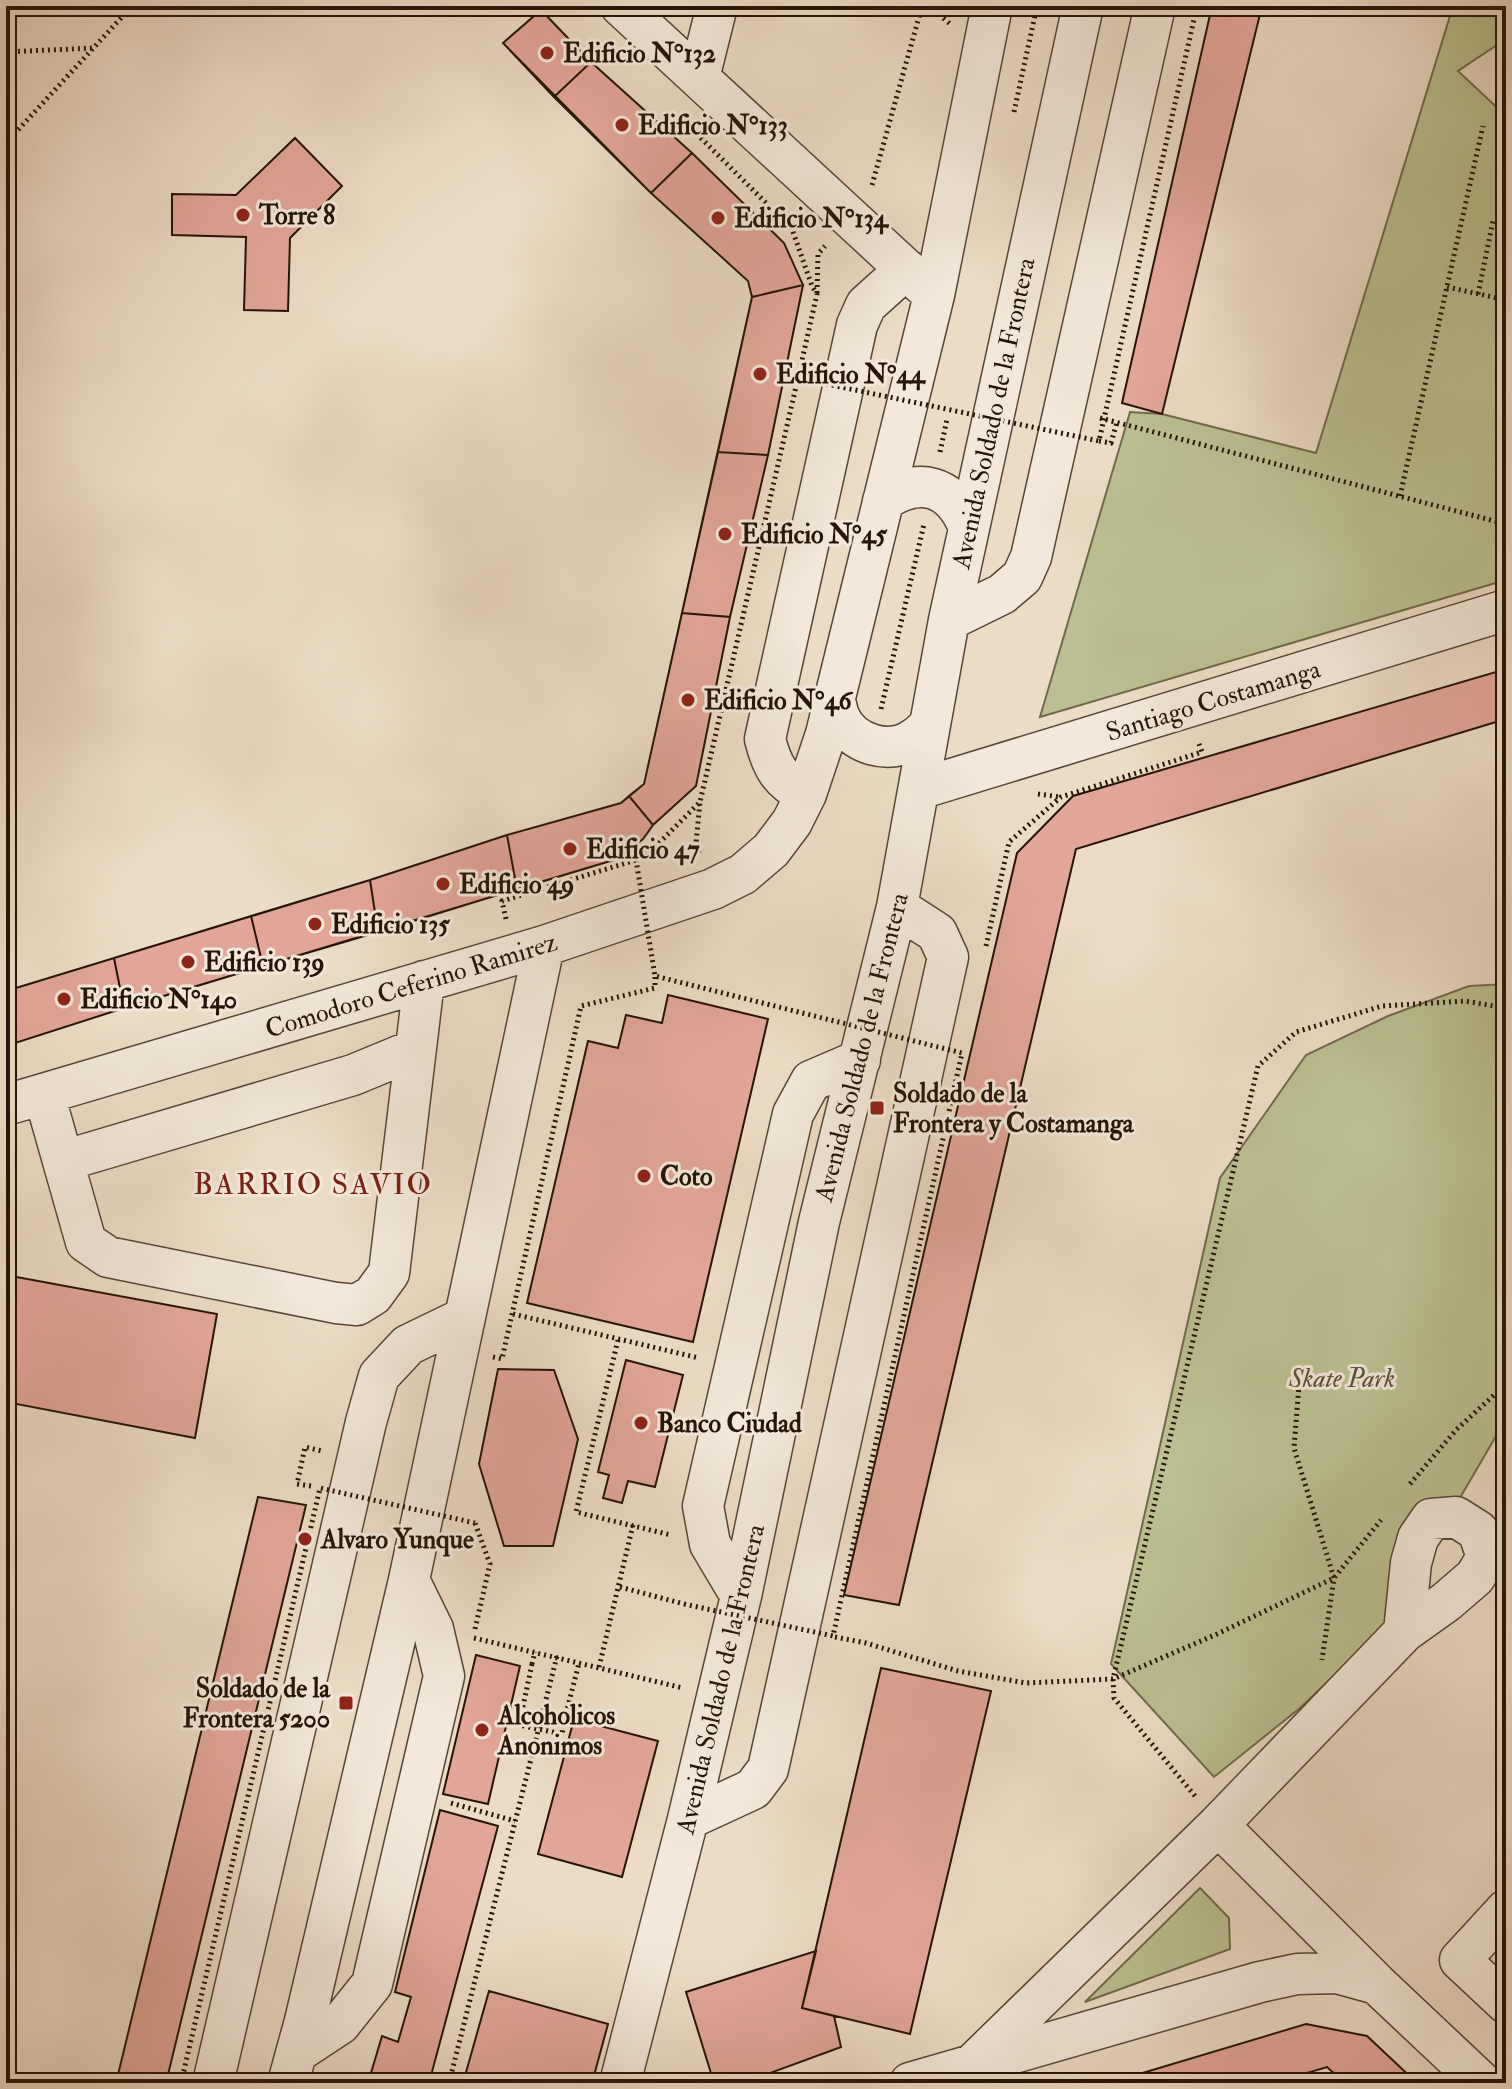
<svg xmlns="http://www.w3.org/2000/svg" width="1512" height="2089" font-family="'IM FELL Double Pica',serif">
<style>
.green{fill:#bcbf91;stroke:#706a4c;stroke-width:2}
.building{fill:#e2a698;stroke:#251407;stroke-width:2}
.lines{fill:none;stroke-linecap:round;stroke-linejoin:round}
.minor-casing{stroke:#574636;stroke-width:43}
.path{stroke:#251407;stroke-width:5;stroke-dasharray:2 4;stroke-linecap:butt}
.minor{stroke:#f3e8d9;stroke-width:40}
.path-bridge{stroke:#251407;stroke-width:5;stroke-dasharray:2 4;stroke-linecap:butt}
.poi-dot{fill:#8f2418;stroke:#f3e8d9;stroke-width:3}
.labels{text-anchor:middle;stroke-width:6;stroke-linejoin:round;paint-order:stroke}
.poi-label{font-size:26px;font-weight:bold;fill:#251407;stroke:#f3e8d9;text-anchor:start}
.street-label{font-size:26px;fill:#251407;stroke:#f3e8d9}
.park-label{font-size:26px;font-style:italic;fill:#5a5037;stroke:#f3e8d9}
.quarter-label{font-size:30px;letter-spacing:2px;fill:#7a1f14;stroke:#f3e8d9}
</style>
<rect width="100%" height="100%" fill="#ecdcc5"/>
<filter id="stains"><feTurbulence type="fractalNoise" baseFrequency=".0025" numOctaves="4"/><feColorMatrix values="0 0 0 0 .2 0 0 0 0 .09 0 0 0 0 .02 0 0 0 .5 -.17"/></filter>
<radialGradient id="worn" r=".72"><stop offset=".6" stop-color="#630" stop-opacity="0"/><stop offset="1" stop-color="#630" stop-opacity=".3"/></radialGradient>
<path class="green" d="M1453,6h53v33l-48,32 48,45v464l-466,137 90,-305 32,2 154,39z
M1506,984v435l-122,209 -84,80 -86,69 -103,-113 109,-486 86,-123 82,-39 81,-30z
M1200,1888l29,30 1,31 -145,53z"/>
<path class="building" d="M1212,6h50l-100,408 -40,-11z
M541,10l50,52 101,91 92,90 19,42 -35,170 -38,162 -34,169 -43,39 -10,14 -26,20 -493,149 -118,38v-55l364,-111 137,-45 114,-32 23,-19 108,-487 -4,-16 -97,-88 -148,-150z
M541,10l50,52 -37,35 -51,-54z
M591,62l101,91 -41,40 -97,-96z
M295,138l47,48 -52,52 -2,73 -44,-1 2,-73 -74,-2v-41l64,1z
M692,153l92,90 19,42 -51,12 -4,-16 -97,-88z
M803,285l-35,170 -50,-3 34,-155z
M718,452l50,3 -38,162 -48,-4z
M682,613l48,4 -34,169 -43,39 -24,-29 15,-12z
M1506,669v50l-430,130 -177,756 -55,-10 173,-742 56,-57z
M629,796l24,29 -10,14 -26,20 -100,30 -10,-54 114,-32z
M507,835l10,54 -139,43 -8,-52z
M370,880l8,52 -115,34 -12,-50z
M251,916l12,50 -139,42 -10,-50z
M114,958l10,50 -118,38v-55z
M668,995l100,24 -75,323 -166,-39 61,-262 30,7 8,-33 36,8z
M11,1276l206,38 -22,124 -189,-36v-98z
M626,1360l57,15 -28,112 -27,-6 -6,22 -19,-5 6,-23 -11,-3z
M498,1369l56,1 24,69 -25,107h-49l-25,-82z
M258,1497l48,8 -140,578h-50z
M476,1655l44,11 -32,138 -45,-10z
M881,1668l110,23 -81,343 -108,-26z
M574,1719l84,22 -36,136 -84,-23z
M440,1810l58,16 -69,257h-61l14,-47 16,6 13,-45 -16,-5z
M816,1951l-14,57 32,8 7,31 -98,36h-29l-28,-91z
M489,1991l119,33 -16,59h-129z
M1306,2024l61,12 50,47h-72l-18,-16 -54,16h-164z"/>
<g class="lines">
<g class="minor-casing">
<path id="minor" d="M621,6l303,280
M699,78l18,-72
M883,501c36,-25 68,-16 85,24
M949,620l53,-26 20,-17 9,-20 124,-551
M834,697c2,6 3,14 5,19 12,29 52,40 76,22 6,-3 10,-9 15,-13
M919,789l587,-179
M806,794c-26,-13 -34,-27 -41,-55l92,-414 9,-20 40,-36
M44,1094l42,148 22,15 228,46 21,2 16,-10 16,-22 35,-292
M6,1105l538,-159 169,-57 30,-15 28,-24 21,-28 14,-28 20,-60 108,-439 58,-289
M63,1161l290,-86 63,-26
M741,1596l-31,-52 -7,-38 90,-392 18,-33 49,-21
M688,1819l65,-30 15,-20 180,-812 -11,-24 -40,-26
M1218,1825l158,158
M1506,1910l-46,50 46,43
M296,2053l44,-29 32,-40 72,-308 -11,-47 -24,-49
M971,2066l247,-241 186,-193 42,-30 29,-25 12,-20 -9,-26 -22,-14 -25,2 -13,19 -7,25 -7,69
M213,2083l153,-661 13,-46 29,-31 56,-27
M288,2083l17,-62 104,-441 135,-634
M620,2083l68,-264 53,-223 78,-374 78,-315 52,-287 134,-614
M910,2083l350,-101 37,-8 40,-1 40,11 105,99"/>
</g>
<path class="path" d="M930,6l20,18
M6,52l87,-4
M1014,112l23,-106
M688,125l104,104 20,57 5,8 -19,84
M6,143l126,-137
M872,185l50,-179
M1447,287l59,13
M817,293l1,-39 7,-8
M1478,294l15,-73 13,2
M1100,418l406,106
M1099,441l12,2 6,-21
M940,452l7,-33
M1400,496l83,-370
M881,709l43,-185
M1038,794l22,3
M699,853l-3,-10 4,-41
M506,919l-4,-18 134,-41
M986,946l23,-104 52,-45 141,-45 -4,-11
M513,1314l186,44
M618,1340l-42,172 95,23
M493,1357l9,2 79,-353 74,-18v-12
M1300,1372l-6,76 40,130 -12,82
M1410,1484l46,-54 50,-46
M311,1486l-14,-2 8,-37 17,4
M620,1587l64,17
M475,1629l15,-65 -15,-41
M835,1637l31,6 92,28 68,12 87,-4 104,-45 117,-56 47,-58
M474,1638l209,50
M532,1664l3,-12
M599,1667l34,-142
M566,1714l13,-51
M1195,1796l-81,-98 -1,-19 145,-613 38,-34 86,-26 83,-5 41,7
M451,1803l64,18
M449,2083l108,-427"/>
<use href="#minor" class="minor"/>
<path class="path-bridge" d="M684,1604l149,32 129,-583 -307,-77 -19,-116 22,-16 42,-42 98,-424 301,63 98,-435
M532,1664l-13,61 43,9 4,-20
M181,2083l139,-595 155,35"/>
</g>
<g class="poi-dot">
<circle cx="547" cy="53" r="8"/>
<circle cx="622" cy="125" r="8"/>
<circle cx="243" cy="215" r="8"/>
<circle cx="718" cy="218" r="8"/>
<circle cx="760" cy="374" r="8"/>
<circle cx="725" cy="534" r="8"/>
<circle cx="688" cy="700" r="8"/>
<circle cx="570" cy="849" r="8"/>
<circle cx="443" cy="884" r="8"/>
<circle cx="315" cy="924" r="8"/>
<circle cx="188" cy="962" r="8"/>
<circle cx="64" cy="999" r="8"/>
<rect x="869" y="1100" width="16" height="16" rx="4"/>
<circle cx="644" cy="1176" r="8"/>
<circle cx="641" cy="1423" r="8"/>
<circle cx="305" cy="1539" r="8"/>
<rect x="338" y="1695" width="16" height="16" rx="4"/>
<circle cx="482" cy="1730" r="8"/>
</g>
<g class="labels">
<g class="poi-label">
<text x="563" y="62">Edificio N°132</text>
<text x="638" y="134">Edificio N°133</text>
<text x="259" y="224">Torre 8</text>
<text x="734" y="227">Edificio N°134</text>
<text x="776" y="383">Edificio N°44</text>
<text x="741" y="543">Edificio N°45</text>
<text x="704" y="709">Edificio N°46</text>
<text x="586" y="858">Edificio 47</text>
<text x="459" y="893">Edificio 49</text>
<text x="331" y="933">Edificio 135</text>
<text x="204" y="971">Edificio 139</text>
<text x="80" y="1008">Edificio N°140</text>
<text x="893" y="1102">Soldado de la<tspan x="893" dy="30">Frontera y Costamanga</tspan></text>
<text x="660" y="1185">Coto</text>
<text x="657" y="1432">Banco Ciudad</text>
<text x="321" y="1548">Alvaro Yunque</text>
<text x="330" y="1697" text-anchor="end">Soldado de la<tspan x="330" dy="30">Frontera 5200</tspan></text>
<text x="498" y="1724">Alcoholicos<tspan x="498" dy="30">Anonimos</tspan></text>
</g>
<g class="street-label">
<text transform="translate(993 413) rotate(-78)" y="9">Avenida Soldado de la Frontera</text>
<text transform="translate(1213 700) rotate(-17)" y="9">Santiago Costamanga</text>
<text transform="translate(411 985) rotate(-17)" y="9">Comodoro Ceferino Ramirez</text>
<text transform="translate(861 1047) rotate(-76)" y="9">Avenida Soldado de la Frontera</text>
<text transform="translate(720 1679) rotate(-77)" y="9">Avenida Soldado de la Frontera</text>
</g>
<g class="park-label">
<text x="1342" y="1387">Skate Park</text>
</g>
<g class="quarter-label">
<text x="313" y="1194">BARRIO SAVIO</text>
</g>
</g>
<rect width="1512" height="2089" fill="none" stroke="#ecdcc5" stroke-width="32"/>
<rect x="8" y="8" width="1496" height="2073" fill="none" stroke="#251407" stroke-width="4"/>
<rect x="16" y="16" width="1480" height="2057" fill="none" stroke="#251407" stroke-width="2"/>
<rect width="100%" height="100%" filter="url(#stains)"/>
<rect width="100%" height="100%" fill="url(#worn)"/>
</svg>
